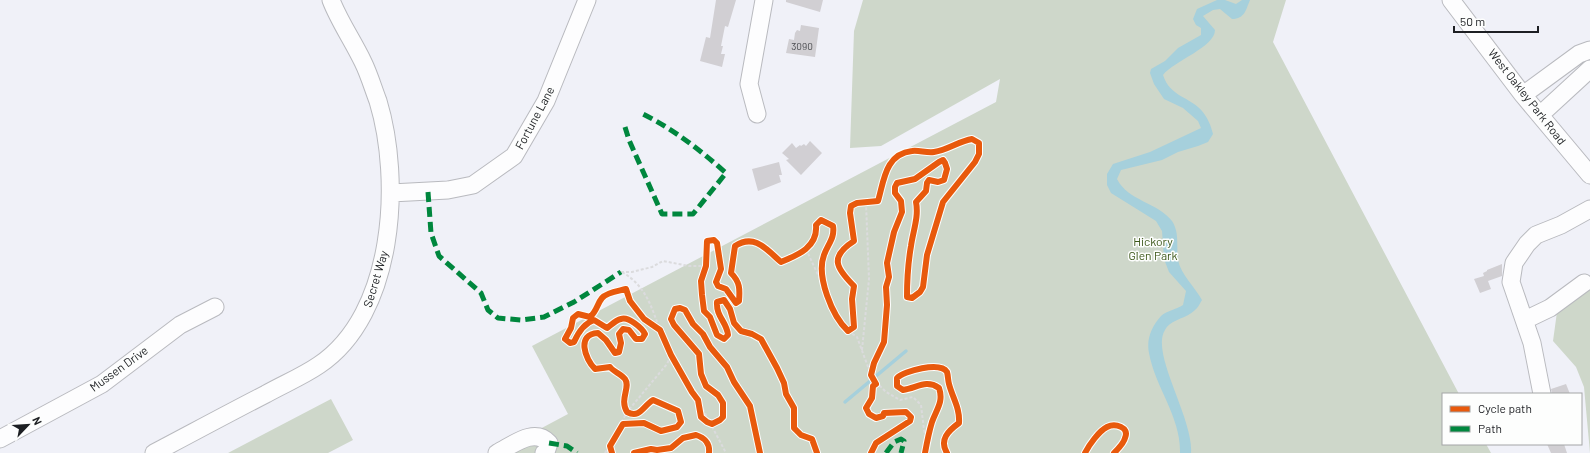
<svg xmlns="http://www.w3.org/2000/svg" width="1590" height="453" font-family="Barlow,sans-serif">
<style>
.green{fill:#ced7ca}
.water{fill:#a6d0dc}
.lines{fill:none;stroke-linecap:round;stroke-linejoin:round}
.stream{stroke:#a6d0dc;stroke-width:3.5}
.building{fill:#d1cfd3}
.minor-casing{stroke:#b9babf;stroke-width:19}
.path{stroke:#dbdbdd;stroke-width:2;stroke-dasharray:3 2;stroke-linecap:butt}
.minor{stroke:#fdfdfe;stroke-width:17}
.quiet{stroke:#00873e;stroke-width:5;stroke-dasharray:10 5;stroke-linecap:butt}
.cycleway-casing{stroke:#fdfefd;stroke-width:8}
.cycleway{stroke:#e8590c;stroke-width:6}
.labels{text-anchor:middle;stroke-width:3;stroke-linejoin:round;paint-order:stroke}
.number-label{font-size:10px;fill:#4a4b4f}
.street-label{font-size:12px;fill:#1d1f23;stroke:#fdfefd}
.park-label{font-size:12px;fill:#3b5618;stroke:#fdfefd}
</style>
<rect width="100%" height="100%" fill="#f0f1f8"/>
<path class="green" d="M863,0h423l-13,42 186,352h-16v50h43l5,9h-996l73,-39 -36,-68 464,-244 4,-23 -119,67 -31,2 4,-117z
M1590,287v166l-6,-66 -8,-20 -23,-26 4,-29z
M331,399l22,41 -25,13h-100z"/>
<path class="water" d="M1217,0h8l11,4 6,-4h8c-4,9 -5,19 -18,19l-12,-10 -7,1 -10,6 12,14c0,17 -41,31 -52,45 7,22 26,21 39,36 6,7 9,15 11,23l-5,8 -10,4 -20,6 -16,8 -41,10 -4,9c11,22 40,23 55,42 8,12 4,26 6,39 3,15 17,27 24,40 -2,3 -4,8 -7,10 -9,9 -24,9 -30,20 -15,23 29,89 26,123h-11c1,-36 -25,-66 -31,-100 -3,-14 3,-27 12,-37 5,-5 16,-7 22,-11l3,-14 -17,-19 -5,-13 -2,-28 -6,-10 -45,-28 -4,-8v-11l6,-10 37,-12 51,-24 -3,-7 -15,-13 -19,-9 -10,-15 -4,-11 1,-4 14,-8 13,-13 23,-13v-7l-5,-3 -3,-6 4,-10z"/>
<g class="lines">
<path class="stream" d="M845,402l61,-51"/>
</g>
<path class="building" d="M716,0h20l-8,27 -3,-1 -4,20h2l-2,8h4l-3,13 -22,-6 6,-24 4,1z
M786,0h37l-3,12 -34,-10z
M801,25l18,3 -4,29 -29,-4 3,-14 5,1 1,-7 2,-3 3,1z
M810,141l12,12 -21,22 -15,-15 3,-1 -7,-6 10,-10 4,5 4,-3 1,1 3,-2 2,2z
M779,162l3,13h-3l2,7 -23,9 -6,-22z
M1502,264v12l-14,5 3,8 -11,4 -6,-14 10,-3 -1,-3 4,-2v-1z
M1566,384l4,10h-18l-1,-5z
M1547,444h17l3,9h-16z"/>
<g class="lines">
<g class="minor-casing">
<path id="minor" d="M1451,0l72,95 67,80
M1523,95l56,-41 11,-4
M757,114l-8,-30 15,-84
M1540,115l50,-46
M391,193l57,-3 25,-5 41,-29 32,-55 41,-101
M1525,320l25,-12 34,-25
M1542,394l-10,-51 -21,-61 3,-19 13,-19 9,-9 25,-10 29,-16
M0,439l102,-55 78,-59 35,-18
M154,453c38,-20 75,-40 112,-59 18,-10 37,-18 53,-29 76,-51 83,-185 59,-264 -5,-13 -9,-27 -15,-39 -10,-21 -24,-41 -32,-62
M497,453c16,-8 37,-26 52,-10l-3,9 -2,1"/>
</g>
<path class="path" d="M806,249l18,39
M621,272h11l20,-5 11,-6 26,5h17
M622,272c24,14 29,34 38,58
M848,331l9,6 14,38
M862,350l7,-71 -3,-76
M876,382l10,10 14,8 13,-3 8,8 3,25 5,23
M698,400l28,53
M605,453l22,-41 40,-48 4,-9"/>
<use href="#minor" class="minor"/>
<path class="quiet" d="M625,127l4,13 33,74h31l33,-41c-27,-24 -54,-45 -87,-61
M428,192l3,41 8,23 42,37 7,17 10,8 23,2 23,-3 30,-15 47,-30
M549,443l18,3 10,7
M886,453l8,-11 7,-3 3,2 -3,12"/>
<g class="cycleway-casing">
<path id="cycleway" d="M612,453l-2,-7 13,-22 21,-1 17,8 16,-4 4,-5 -3,-11 -25,-11c-10,6 -13,19 -26,12 -8,-13 4,-25 -2,-33 -4,-5 -11,-7 -15,-12l-15,2c-10,-10 -19,-35 3,-36l8,7 9,13 4,-1 2,-9 -2,-9 4,-5 6,1 7,9h6l3,-5c-3,-6 -17,-18 -24,-15 -5,1 -10,6 -14,9l-13,-8c-9,3 -16,13 -20,22l-4,1 -5,-4 6,-11 2,-10 5,-4 12,3c7,-6 7,-13 12,-19 5,-6 17,-7 24,-9l4,12 14,18 16,11 11,25 21,37 6,8 3,17 6,5 5,2 8,-4 3,-3v-14l-5,-8 -12,-9 -5,-12 -2,-20 -25,-29 -3,-6 4,-10 5,-1 5,2 8,14 10,10 7,13 17,20 7,15 16,24 10,47
M634,453l17,-4 6,1 14,-2 12,-10 13,-3c9,3 14,8 13,18
M817,453l-5,-14 -11,-4 -7,-7v-20l-8,-14 -2,-11 -7,-15 -16,-29 -9,-5 -11,-3 -7,-8 -4,-14 -6,-9 -7,2c-1,15 10,20 11,33l-4,4 -7,-4 -7,-18 -6,-6 -2,-16 -1,-14 5,-15 1,-25 7,-1 3,3 4,26 -5,13 2,4 8,3 10,14 3,-2c1,-12 1,-19 -8,-28l4,-27c20,-13 32,4 46,16 17,-7 37,-15 35,-37l5,-5 12,6c2,12 -5,18 -9,29 -8,21 8,61 24,76l6,-4 -2,-28 2,-13c-18,-18 -25,-29 0,-45l-4,-28 1,-7 6,-3 21,-2c6,-20 7,-47 34,-50 7,-1 14,2 22,1 14,-2 25,-11 38,-13l7,4v11l-4,8 -32,40 -16,53 -4,32 -3,5 -8,6 -5,-1c0,-17 1,-34 4,-51 2,-15 8,-29 5,-44l10,-11 1,-8 2,-3 9,2 6,-2 3,-11 -2,-6 -2,-3 -4,2 -24,17 -18,4 -2,4v6l6,8 1,11 -8,20 -7,31 2,14 -3,10 1,18 -3,37 -10,21 -3,12 5,9 -3,2 -1,12 -6,10 3,6 7,4 7,-2 1,-3 22,-1 5,5 -1,4 -34,22 -5,10
M925,453c2,-11 4,-21 7,-31 4,-12 12,-20 7,-34 -13,-9 -22,0 -36,2l-6,-4v-8c7,-7 43,-17 50,-6 1,3 1,9 2,12 4,15 11,24 10,39 -11,8 -20,17 -12,30
M1085,453c4,-8 14,-22 22,-26 8,-4 23,0 18,11 -1,5 -7,11 -11,15"/>
</g>
<use href="#cycleway" class="cycleway"/>
</g>
<g class="labels">
<g class="number-label">
<text x="802" y="50">3090</text>
</g>
<g class="street-label">
<text transform="translate(1527 97) rotate(52)" y="4">West Oakley Park Road</text>
<text transform="translate(535 118) rotate(-62)" y="4">Fortune Lane</text>
<text transform="translate(376 279) rotate(-73)" y="4">Secret Way</text>
<text transform="translate(119 369) rotate(-36)" y="4">Mussen Drive</text>
</g>
<g class="park-label">
<text x="1153" y="246">Hickory<tspan x="1153" dy="14">Glen Park</tspan></text>
</g>
</g>
<rect x="1442" y="393" width="140" height="52" fill="#fdfefd" stroke="#a3a5a6"/>
<rect x="1450" y="406" width="20" height="6" fill="#e8590c" stroke="#a3a5a6"/>
<text x="1478" y="413" font-size="12" fill="#1d1f23">Cycle path</text>
<rect x="1450" y="426" width="20" height="6" fill="#00873e" stroke="#a3a5a6"/>
<text x="1478" y="433" font-size="12" fill="#1d1f23">Path</text>
<g transform="translate(28 425) rotate(65)" stroke="#fdfefd" stroke-width="3" paint-order="stroke">
<path d="M0-3L7 15L0 10L-7 15Z" fill="#1d1f23"/>
<text y="-6" font-size="11" font-weight="bold" text-anchor="middle" fill="#1d1f23">N</text>
</g>
<path d="M1454 26v6h84v-6" fill="none" stroke="#1d1f23" stroke-width="2"/>
<text x="1460" y="26" font-size="12" fill="#1d1f23" stroke="#fdfefd" stroke-width="3" paint-order="stroke">50 m</text>
</svg>
